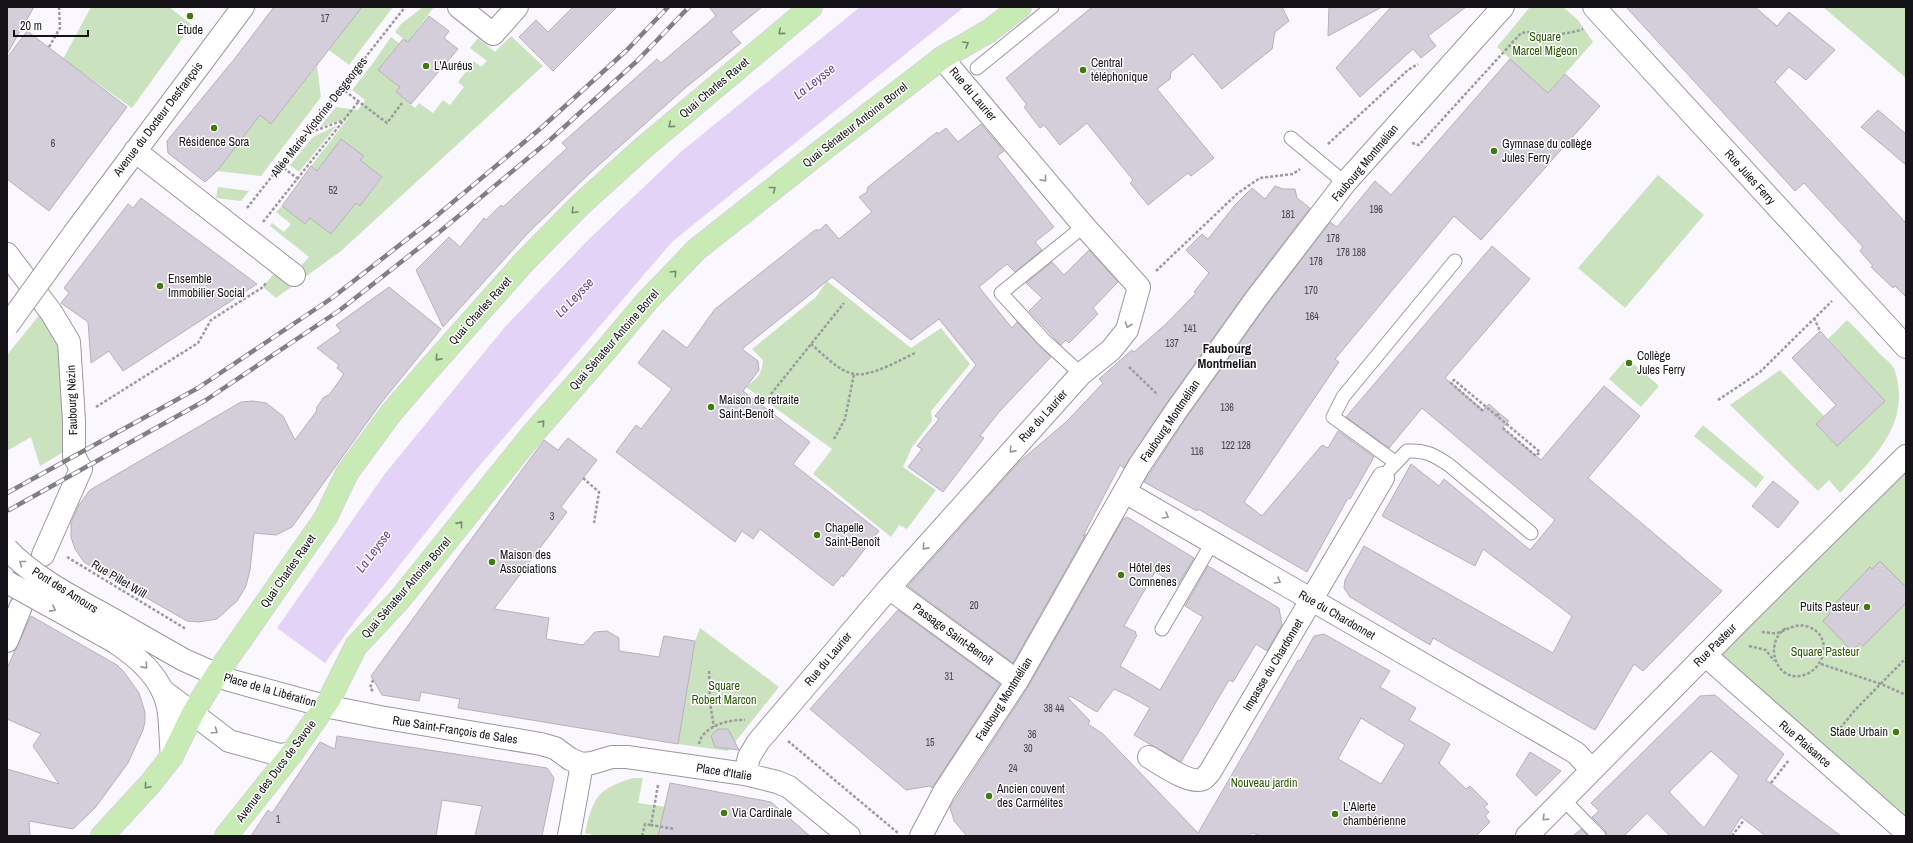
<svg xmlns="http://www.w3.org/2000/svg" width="1913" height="843" font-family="'Archivo Narrow',sans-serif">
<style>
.green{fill:#cae2be}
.water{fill:#e3d3f7}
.building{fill:#d3ced9;stroke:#b5b1bb;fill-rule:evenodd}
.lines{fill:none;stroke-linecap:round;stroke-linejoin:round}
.lane-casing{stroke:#9b97a0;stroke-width:15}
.street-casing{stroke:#9b97a0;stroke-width:24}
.secondary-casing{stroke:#9b97a0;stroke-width:24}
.primary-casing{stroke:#d5d5d5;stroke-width:24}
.path{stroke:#9c999f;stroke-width:2.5;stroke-dasharray:3 2;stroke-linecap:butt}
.lane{stroke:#fff;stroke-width:13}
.street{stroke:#fff;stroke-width:22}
.secondary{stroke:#fff;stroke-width:22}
.primary{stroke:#c8ebb5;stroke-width:22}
.rail-casing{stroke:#817f84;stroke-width:4.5}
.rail{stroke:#fff;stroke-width:3;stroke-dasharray:9;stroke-linecap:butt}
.secondary-bridge-casing{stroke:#9b97a0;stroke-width:24;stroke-linecap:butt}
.secondary-bridge{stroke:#fff;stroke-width:22}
.oneway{stroke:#778a6e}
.oneway2{stroke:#969597}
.poi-dot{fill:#417a0f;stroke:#fff;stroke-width:1.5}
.labels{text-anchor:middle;stroke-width:3;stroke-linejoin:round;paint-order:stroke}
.number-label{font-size:10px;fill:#444248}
.poi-label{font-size:12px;fill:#151317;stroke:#fff;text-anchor:start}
.park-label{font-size:12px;fill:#2b5703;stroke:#fff}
.street-label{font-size:12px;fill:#151317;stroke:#fff}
.water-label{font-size:13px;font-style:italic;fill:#66438a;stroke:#fff}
.neighbourhood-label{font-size:13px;font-weight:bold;fill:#151317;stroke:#fff}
</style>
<rect width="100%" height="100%" fill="#faf7fe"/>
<path class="green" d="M91,7h78l23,18 -60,83 -69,-49z
M362,7h31l-44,58 -20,-15z
M423,7h11l-26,35 -13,-10 6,-8z
M1530,7h33l15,13 15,22 -45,51 -51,-46z
M1823,7h83v71z
M511,36l32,30 -202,185 -65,47 -13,-11 18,-22 13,9 15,-17 -39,-31 2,-3 12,9 7,-8 -15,-12 6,-6 23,18 5,-6 21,16 25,-31 4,3 22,-28 -22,-18 4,-4 -23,-17 -24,32 -6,-5 38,-49 -29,10 16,-20 22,3 7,-10 -13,-10 21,-27 18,-26 8,6 -21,27 22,17 -4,5 19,16 4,-5 14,10 10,-13 7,5 14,-18 -6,-5 16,-21 7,6 6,-6 -17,-13 8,-10 17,14z
M317,66l4,31 -60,79 -44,-5 43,-56 11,9z
M337,125l-38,47 -9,-7 23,-28z
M1658,175l46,40 -79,93 -47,-40z
M218,187l31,4 -8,10 -25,-3z
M827,281l84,67 30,-20 29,36 -39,47 1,10 -20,26 -9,20 33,23 -29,39 -8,-4 -8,12 -78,-63 19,-25 -86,-62c11,-9 16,-12 17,-27l-11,-11 64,-52z
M41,313l20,35 4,103 -25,15 -9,-29 -24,14v-96z
M1847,320c11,11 22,22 32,33 5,5 12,10 15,15 19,55 -20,90 -54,125l-11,-13 -11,11 -88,-86 50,-35 44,46 -8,8 21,22 48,-45 -57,-62z
M1627,358l32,28 -18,21 -32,-28z
M1703,425l61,52 -8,11 -62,-52z
M1906,456v376l-201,-177z
M700,628l79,59 -51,64 -50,-7 17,-103z
M634,778h9l-5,25 28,4 7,29h-75l-13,-3c8,-36 13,-45 49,-55z"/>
<path class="water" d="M860,7h104l-291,234 -204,237 -113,142 -31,43 -48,-35 107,-153 120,-147 84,-88 95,-90z"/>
<path class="building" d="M7,7h27l-27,47z
M274,7h88l-91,117 -11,-9 -43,56 -12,11 -37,-29 -1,-12 69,-84z
M573,7h44l-64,64 -34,-34 17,-17 12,12z
M709,7h53l-31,25 10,11 -57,46 -94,84 -62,60 -85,94 -27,-57 33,-33 11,10 24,-29 2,2 15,-15 2,2 64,-59 -5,-5 95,-84 4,4 55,-47z
M1092,7h190l7,14 -14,11 -3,17 -50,40 -29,-35 -22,18 -1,7 -13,10 57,69 -23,18 -3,-3 -40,32 -18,-22 3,-3 -46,-57 -27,22 -16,-20 -4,3 -16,-21 3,-2 -21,-27z
M1329,7h53l-54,29z
M1391,7h75l-38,29 8,10 -15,12 -8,-9 -53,48 -24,-29z
M1626,7h129l22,19 12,-14 46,38 -29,30 -17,-13 -14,15 131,141v74l-11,-11 -2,2 -22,-21 2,-1 -13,-15 3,-4 -59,-64 -9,8z
M429,16l20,15 -5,7 14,11 -47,55 -15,-12 4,-5 -22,-17 25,-31 5,3z
M27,31l100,76 -78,104 -42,-32v-121z
M1510,59l38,34 17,-19 35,32 -119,134 -27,-24 -119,143 4,3 -95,140 18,14 60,-71 6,3 10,-17 36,26 -24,42 -2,-1 -41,74 -109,-63 -1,2 -53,-29 42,-64 80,-112 64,-84 7,5 38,-46 16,14z
M1878,110l28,24v31l-45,-38z
M981,124l23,27 -7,5 57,71 -19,15 7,8 -27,22 -8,-8 -28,23 33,41 5,-6 34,35 -52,55 -19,24 4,2 -41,54 -35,-25 14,-18 -5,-3 22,-27 -4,-3 41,-51 -37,-46 -28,21 -79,-63 -90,72 16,12 1,9 -16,21 67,51 -17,22 86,67 -36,46 -1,-2 -9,11 -73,-57 -7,10 -11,-8 -7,11 -119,-90 20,-27 5,4 31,-40 -34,-26 25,-33 24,18 28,-39 100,-79h5l6,-6 13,15 33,-27 -13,-15 8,-5 1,-5 69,-55 1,2 8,-6 12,14z
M341,139l23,17 -4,4 22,17 -22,29 -4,-3 -25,31 -21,-16 -5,6 -23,-18 29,-40 6,5z
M1275,186l8,3h12l2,9 13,10 -64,84 -80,112 -42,64 -4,-3 -37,71 3,-2 -73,129 -105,-77 111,-124 47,-40 37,-39 -4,-4 33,-29 2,2 33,-29 29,-30 -2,-1 15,-19 -23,-23 16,-16 6,5 27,-34 17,-17 13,11z
M141,198l116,86 -134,87 -14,-20 -18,12 -3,-41 -27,-19 8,-10 -5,-5 64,-84 5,4z
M1492,246l38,33 -85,99 38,32 6,-6 10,9 10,8 -7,7 39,32 63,-74 36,30 -52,62 134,113 -79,80 -9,-7 -39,66 -162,-92 -3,7 -80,-48 -6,-9 1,-8 19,-34 189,107 19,-37 -89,-67 -8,17 -93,-50 29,-52 28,22 5,-7 86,71 25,-30 -133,-112 -33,40 -43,-31z
M1089,250l29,32 -25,26 5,6 -29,29 -3,-3 -5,5 -32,-34 13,-13 -16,-15 26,-21 12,13z
M389,287l52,42 -60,74 -89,124 -16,8 -22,-2 -4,37 -4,16 -9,15 -20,18 -18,3 -12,-1 -103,-59 -9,-13 -4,-12v-14l8,-18 11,-15 151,-88 12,-1 13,2 17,13 12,24 21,-28 1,-5 7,-10 5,-2 15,-21 -7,-6 2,-3 -22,-17 24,-17 -5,-6z
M1820,331l65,70 -48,45 -21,-22 20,-19 -44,-47z
M568,438l29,22 -36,47 6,5 -73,97 55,9 -3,21 37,6 12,-13 12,-1 12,7v13l40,6 5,-21 31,5 -17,103 -220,-36 2,-9 -39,-7 -2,9 -37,-6 -11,-19 173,-236 14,10z
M1773,481l26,21 -21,26 -26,-22z
M1127,517l67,41 -16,27 -23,-13 -31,54 12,6 -1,2 2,1 -17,31 40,24 43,-73 -18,-11 23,-40 71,42 3,17 -15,26 -11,-7 -23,38 -4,-2 -48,82 -47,-27 16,-27 -21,-12 -15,-7 -17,23 -27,-16 -2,2 22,23 -2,3 15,10 95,99 100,-173 2,1 14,-25 10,-2 66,37 -10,16 36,21 -7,12 41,24 -11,19 27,26 4,-3 18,18 -4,3 5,5 -4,4 5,6 -14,14h-214l-10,-3 -4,3h-281l-13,-15 -4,-14 78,-120 95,-168zM1361,718l44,27 -24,39 -43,-25z
M1880,561l26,26v16l-43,43 -3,-3 -8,8 -29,-30 7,-8 -2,-2 42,-44 2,2z
M898,610l102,74 -68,104 -2,-2 -24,4 -96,-81z
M31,616l86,49 7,7 15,21 6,19v10l-2,8 -15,33 -33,45 -22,21 -44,-8 1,15h-23v-67l52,15 -26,-38 8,-12 -34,-15v-51z
M1715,695l69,59 -18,26 75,56h-75l-25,-19 -12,19h-59l-23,-23 -23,23h-17l-2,-6 -13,-13 7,-6 -8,-8 109,-107zM1711,751l28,25 -35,52 -35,-36z
M718,729h10l11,21 -24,-3 -4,-11z
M337,736l210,32 7,10 -12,58h-67l7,-30 -40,-6 -6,36h-185l17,-26 4,3 48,-71 15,7z
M1530,752l31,19 -25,25 -20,-21z
M670,783l101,19 39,34h-152z
M1581,829l7,7h-15z"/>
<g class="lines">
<g class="lane-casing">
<path id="lane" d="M977,68l75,-61
M1291,138l54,45
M1081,374l-37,-34 -43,-47 83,-67
M1395,462l-62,-45 10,-20 112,-136
M1390,469l17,-18c19,-1 27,4 42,14l82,68
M1162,629l50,-86
M1564,800l35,36"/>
</g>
<g class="street-casing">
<path id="street" d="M459,7l34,27 24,-27
M1594,7l312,340
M135,151l159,124
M7,254l44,58 18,30 5,79v35l7,13 -38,86
M1124,493l8,3 417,241 27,16 16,17
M889,588l128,93
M7,641l14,-35
M1705,655l201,177
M325,706l55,11 161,27 14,4 15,11 12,5 10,-1 20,-6h15l118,17 32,8 12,5 60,49
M1149,757c12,7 41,28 54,22 3,-2 5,-5 7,-7l173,-294
M745,774l4,-17 9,-15 131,-154 192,-214 30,-24 16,-20 12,-43 -55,-61 -142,-168
M569,836l13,-72
M921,836l23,-44 73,-111 122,-215 37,-55 80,-112 89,-116 158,-176
M1527,836l219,-222 160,-158"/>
</g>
<g class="secondary-casing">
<path id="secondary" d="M75,232l168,-225
M126,627l58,33 45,20 96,26
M115,642c24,16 47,36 53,65 3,15 2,33 4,49
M162,690l67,51 51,14 12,-2"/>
</g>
<g class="primary-casing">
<path id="primary" d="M102,836l48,-52 22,-28 21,-43 23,-38 110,-158 21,-44 44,-60 37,-43 96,-108 56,-57 63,-57 168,-141
M226,836l66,-83 37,-53 27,-54 44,-47 130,-162 75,-86 42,-50 49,-51 120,-95 126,-97 47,-27 31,-24"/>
</g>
<path class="path" d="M49,47l11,-19 -1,-21
M341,88l46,35 15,-20
M306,134l38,-14
M1412,143l7,2 102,-112c10,-2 19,1 29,1 11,0 22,-1 33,-5
M1328,144l80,-74 10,-6
M280,165l18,14
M247,208l158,-201
M263,222l96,-121
M1156,271l82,-78 22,-15 33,-4 7,-5
M1814,318l6,13
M811,344c12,10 27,27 43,30 17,3 46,-14 61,-21
M1129,367l29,28
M771,394l73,-91
M1718,400l42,-28 72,-71
M96,407l102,-64 13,-23 52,-33 3,-4
M1483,411l-32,-28 3,-3 86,72 -4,4 -33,-28
M1497,416l2,-3
M834,439l11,-20 9,-45
M583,478l16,14 -5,31
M67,557l119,72
M1762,632c4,0 10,2 15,1 11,-3 19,-11 32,-6 24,9 16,42 -5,48 -27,9 -42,-31 -18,-47
M1749,646l17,4 8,11
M1821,664l60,20 25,11
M709,671l1,32 4,24
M373,691l-3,-3 3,-8
M1834,736l21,-26 51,-52
M788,741l110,92
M699,744c3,-18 31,-25 46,-24
M1771,783l18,-23
M658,785l-7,40 23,4
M642,836l3,-12 6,1
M1732,836l12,-16"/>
<use href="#lane" class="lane"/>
<use href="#street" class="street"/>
<use href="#secondary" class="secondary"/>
<use href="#primary" class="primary"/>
<g class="rail-casing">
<path id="rail" d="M7,493l191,-105 134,-90 102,-80 107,-90 86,-78 41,-43
M9,510l197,-110 134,-90 103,-81 108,-90 86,-78 52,-54"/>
</g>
<use href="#rail" class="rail"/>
<g class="secondary-bridge-casing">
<path id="secondary-bridge" d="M7,326l68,-94
M7,549c31,33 80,55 119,78
M7,582l108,60"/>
</g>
<use href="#secondary-bridge" class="secondary-bridge"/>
</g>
<defs><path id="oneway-chevron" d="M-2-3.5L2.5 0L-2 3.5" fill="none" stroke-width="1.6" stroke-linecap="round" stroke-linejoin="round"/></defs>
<g class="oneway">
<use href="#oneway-chevron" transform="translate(781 32) rotate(140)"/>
<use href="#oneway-chevron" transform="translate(966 44) rotate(-30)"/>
<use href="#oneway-chevron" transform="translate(671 125) rotate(140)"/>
<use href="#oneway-chevron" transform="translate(773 189) rotate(-38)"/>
<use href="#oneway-chevron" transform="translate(574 211) rotate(134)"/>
<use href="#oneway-chevron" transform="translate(674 273) rotate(-46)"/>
<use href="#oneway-chevron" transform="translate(438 358) rotate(132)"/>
<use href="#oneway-chevron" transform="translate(542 423) rotate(-49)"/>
<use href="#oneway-chevron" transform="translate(460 524) rotate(-51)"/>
<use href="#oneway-chevron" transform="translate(147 786) rotate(131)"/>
</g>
<g class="oneway2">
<use href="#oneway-chevron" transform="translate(1044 179) rotate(50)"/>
<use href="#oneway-chevron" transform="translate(1128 325) rotate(109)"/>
<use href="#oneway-chevron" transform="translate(1012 450) rotate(132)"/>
<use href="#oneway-chevron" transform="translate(1166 516) rotate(31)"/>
<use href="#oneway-chevron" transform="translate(925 547) rotate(132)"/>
<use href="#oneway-chevron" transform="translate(22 563) rotate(-142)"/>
<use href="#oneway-chevron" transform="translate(1278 581) rotate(30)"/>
<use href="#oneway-chevron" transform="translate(53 609) rotate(28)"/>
<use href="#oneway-chevron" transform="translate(145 666) rotate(48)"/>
<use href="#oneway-chevron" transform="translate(215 731) rotate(35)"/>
<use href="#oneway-chevron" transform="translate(1545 818) rotate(136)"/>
</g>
<g class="poi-dot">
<circle cx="190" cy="16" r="4"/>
<circle cx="426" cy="66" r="4"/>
<circle cx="1083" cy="70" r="4"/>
<circle cx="214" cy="128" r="4"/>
<circle cx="1494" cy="151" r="4"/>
<circle cx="160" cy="286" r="4"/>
<circle cx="1629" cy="363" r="4"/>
<circle cx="711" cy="407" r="4"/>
<circle cx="817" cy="535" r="4"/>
<circle cx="492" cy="562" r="4"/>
<circle cx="1121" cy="575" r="4"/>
<circle cx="1867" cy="607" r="4"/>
<circle cx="1896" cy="732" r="4"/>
<circle cx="989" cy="796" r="4"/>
<circle cx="724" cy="813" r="4"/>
<circle cx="1335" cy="814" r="4"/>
</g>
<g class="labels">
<g class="number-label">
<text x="325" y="22">17</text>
<text x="53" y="147">6</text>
<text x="333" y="194">52</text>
<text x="1376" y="213">196</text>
<text x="1288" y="218">181</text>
<text x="1333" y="242">178</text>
<text x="1351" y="256">178 188</text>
<text x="1316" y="265">178</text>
<text x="1311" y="294">170</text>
<text x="1312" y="320">164</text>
<text x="1190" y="332">141</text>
<text x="1172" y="347">137</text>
<text x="1227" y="411">136</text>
<text x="1236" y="449">122 128</text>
<text x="1197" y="455">116</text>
<text x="552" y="520">3</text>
<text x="974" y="609">20</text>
<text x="949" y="680">31</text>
<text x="1054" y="712">38 44</text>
<text x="1032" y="738">36</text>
<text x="930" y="746">15</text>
<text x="1028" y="752">30</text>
<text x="1013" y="772">24</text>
<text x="278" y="823">1</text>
</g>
<g class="poi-label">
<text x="190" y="34" text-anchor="middle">Étude</text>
<text x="1091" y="67">Central<tspan x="1091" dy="14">téléphonique</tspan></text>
<text x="434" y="70">L'Auréus</text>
<text x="214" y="146" text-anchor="middle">Résidence Sora</text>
<text x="1502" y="148">Gymnase du collège<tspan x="1502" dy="14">Jules Ferry</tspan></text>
<text x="168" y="283">Ensemble<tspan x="168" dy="14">Immobilier Social</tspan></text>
<text x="1637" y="360">Collège<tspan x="1637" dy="14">Jules Ferry</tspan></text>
<text x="719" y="404">Maison de retraite<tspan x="719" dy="14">Saint-Benoît</tspan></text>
<text x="825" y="532">Chapelle<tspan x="825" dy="14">Saint-Benoît</tspan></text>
<text x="500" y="559">Maison des<tspan x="500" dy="14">Associations</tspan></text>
<text x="1129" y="572">Hôtel des<tspan x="1129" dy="14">Comnenes</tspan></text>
<text x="1859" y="611" text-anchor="end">Puits Pasteur</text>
<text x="1888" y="736" text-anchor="end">Stade Urbain</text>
<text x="997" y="793">Ancien couvent<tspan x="997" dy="14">des Carmélites</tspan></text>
<text x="1343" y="811">L'Alerte<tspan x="1343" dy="14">chambérienne</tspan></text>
<text x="732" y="817">Via Cardinale</text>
</g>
<g class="park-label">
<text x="1545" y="41">Square<tspan x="1545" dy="14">Marcel Migeon</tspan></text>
<text x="1825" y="656">Square Pasteur</text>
<text x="724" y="690">Square<tspan x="724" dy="14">Robert Marcon</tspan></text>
<text x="1264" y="787">Nouveau jardin</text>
</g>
<g class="street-label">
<text transform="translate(714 88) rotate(-40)" y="4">Quai Charles Ravet</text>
<text transform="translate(973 94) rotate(50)" y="4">Rue du Laurier</text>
<text transform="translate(319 117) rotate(-52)" y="4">Allée Marie-Victorine Desgeorges</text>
<text transform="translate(158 119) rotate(-53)" y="4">Avenue du Docteur Desfrançois</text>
<text transform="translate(855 125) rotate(-38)" y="4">Quai Sénateur Antoine Borrel</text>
<text transform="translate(1365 163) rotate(-50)" y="4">Faubourg Montmélian</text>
<text transform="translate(1750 177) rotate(48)" y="4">Rue Jules Ferry</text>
<text transform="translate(480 311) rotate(-48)" y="4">Quai Charles Ravet</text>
<text transform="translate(614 340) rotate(-49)" y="4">Quai Sénateur Antoine Borrel</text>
<text transform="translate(72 400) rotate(-92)" y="4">Faubourg Nézin</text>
<text transform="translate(1043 416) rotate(-48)" y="4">Rue du Laurier</text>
<text transform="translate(1170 421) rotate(-56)" y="4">Faubourg Montmélian</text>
<text transform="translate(288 571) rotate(-55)" y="4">Quai Charles Ravet</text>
<text transform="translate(119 579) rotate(31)" y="4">Rue Pillet Will</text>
<text transform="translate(406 588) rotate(-49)" y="4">Quai Sénateur Antoine Borrel</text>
<text transform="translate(65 590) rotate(32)" y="4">Pont des Amours</text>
<text transform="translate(1337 615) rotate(30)" y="4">Rue du Chardonnet</text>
<text transform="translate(953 634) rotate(36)" y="4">Passage Saint-Benoît</text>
<text transform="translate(1715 645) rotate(-45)" y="4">Rue Pasteur</text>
<text transform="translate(828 659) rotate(-50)" y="4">Rue du Laurier</text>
<text transform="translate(1273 665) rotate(-59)" y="4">Impasse du Chardonnet</text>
<text transform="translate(270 690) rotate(16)" y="4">Place de la Libération</text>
<text transform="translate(1004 699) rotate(-58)" y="4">Faubourg Montmélian</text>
<text transform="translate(455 730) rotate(9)" y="4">Rue Saint-François de Sales</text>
<text transform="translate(1805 744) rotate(41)" y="4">Rue Plaisance</text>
<text transform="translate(276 771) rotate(-53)" y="4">Avenue des Ducs de Savoie</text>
<text transform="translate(724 772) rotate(9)" y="4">Place d'Italie</text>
</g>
<g class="water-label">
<text transform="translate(814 81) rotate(-38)" y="5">La Leysse</text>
<text transform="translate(574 297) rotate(-46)" y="5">La Leysse</text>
<text transform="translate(373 551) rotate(-53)" y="5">La Leysse</text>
</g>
<g class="neighbourhood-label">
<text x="1227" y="353">Faubourg<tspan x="1227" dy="15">Montmelian</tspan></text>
</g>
</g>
<rect width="1913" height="843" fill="none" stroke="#151317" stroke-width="16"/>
<path d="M14 30v6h74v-6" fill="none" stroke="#151317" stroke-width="2"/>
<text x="20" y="30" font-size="12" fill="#151317" stroke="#ffffff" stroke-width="3" paint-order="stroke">20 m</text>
</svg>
